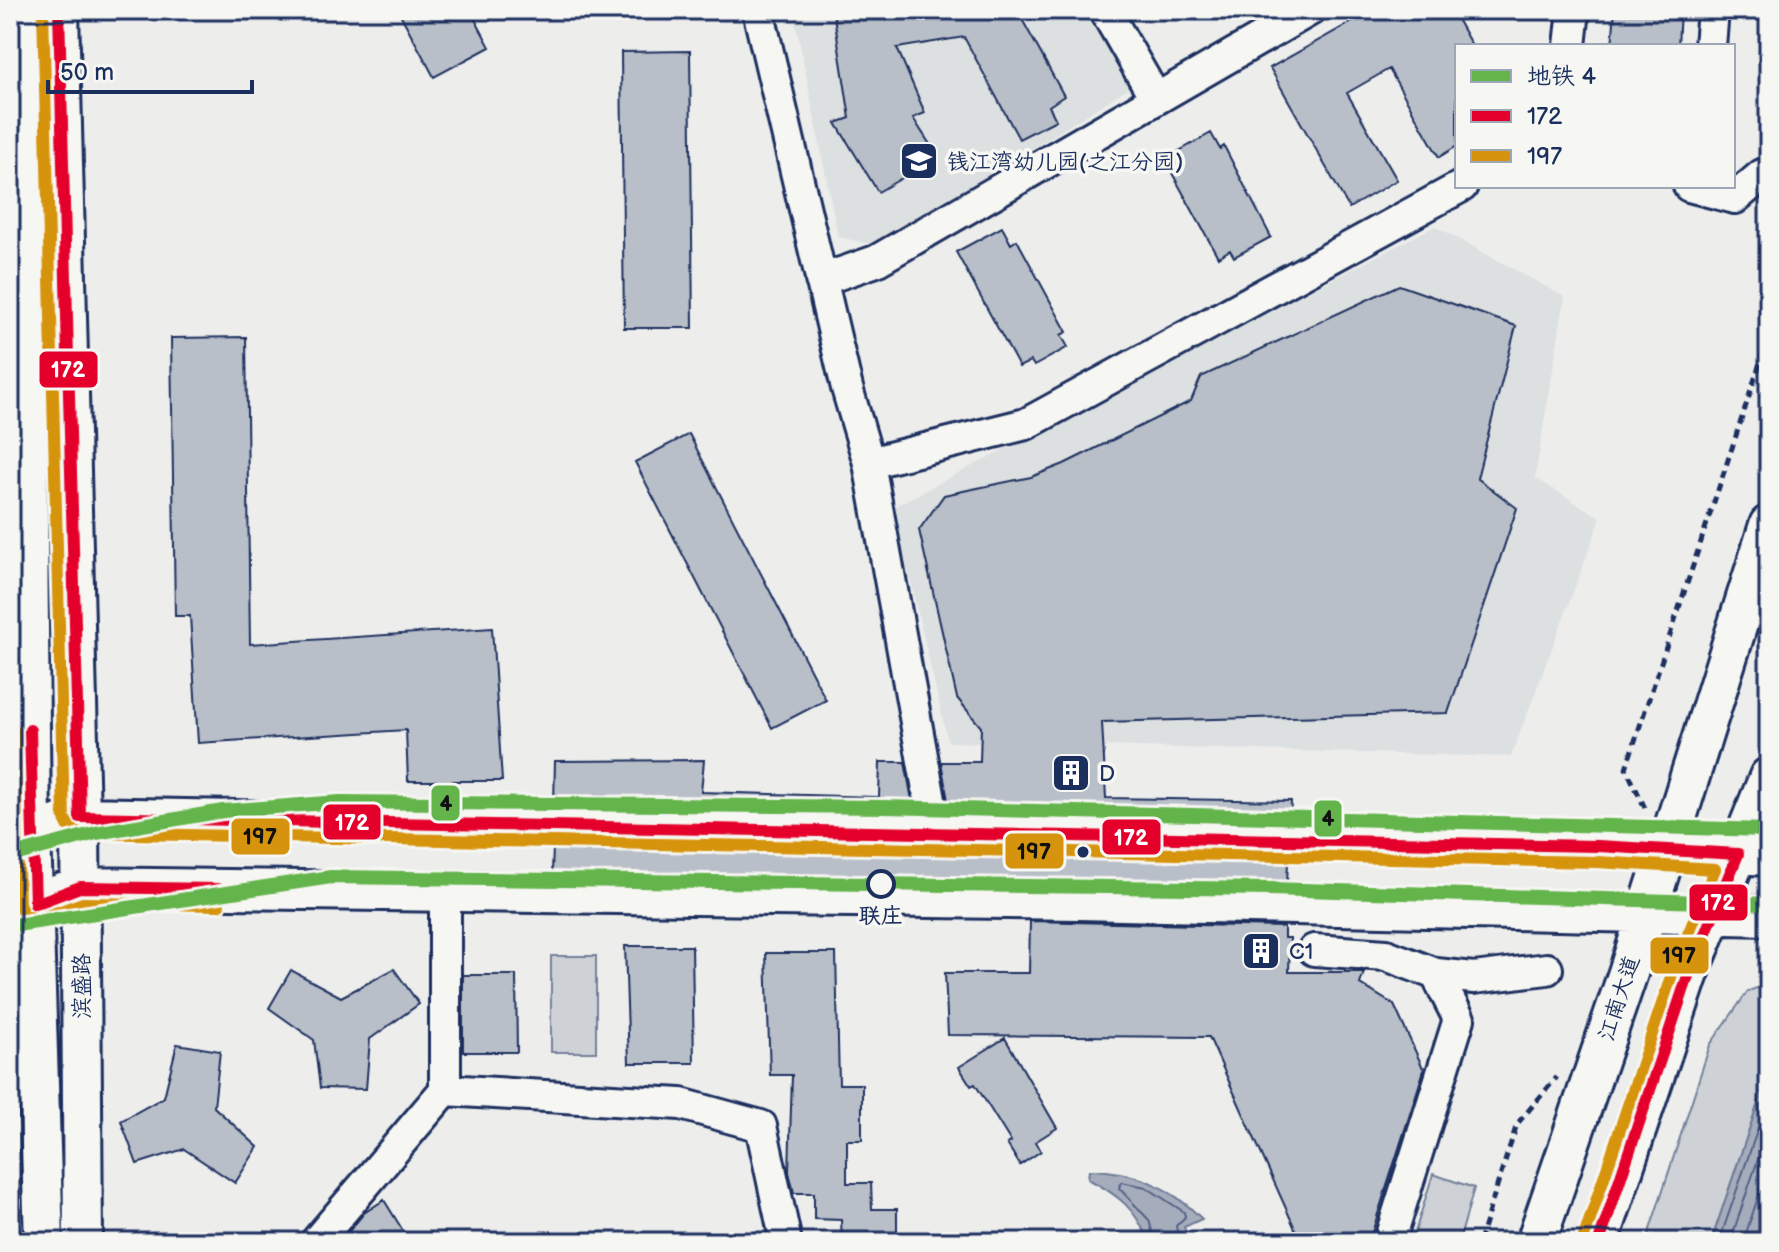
<svg xmlns="http://www.w3.org/2000/svg" width="1779" height="1252" font-family="'Balsamiq Sans','LXGW WenKai TC',sans-serif">
<style>
.built{fill:#dde0e1}
.green{fill:#ced2d7;stroke:#74809a;stroke-width:2}
.water{fill:#a5acbc;stroke:#6e7a96;stroke-width:2}
.lines{fill:none;stroke-linecap:round;stroke-linejoin:round}
.shore{stroke:#526184;stroke-width:2}
.building{fill:#b9bfc8;stroke:#1b2f5e;stroke-width:2}
.minor-casing{stroke:#1b2f5e;stroke-width:36}
.major-casing{stroke:#1b2f5e;stroke-width:44}
.path{stroke:#1b2f5e;stroke-width:5;stroke-dasharray:8 6;stroke-linecap:butt}
.minor{stroke:#f6f6f2;stroke-width:30}
.major{stroke:#f6f6f2;stroke-width:38}
.bus-1-casing{stroke:#f6f6f2;stroke-width:18}
.bus-2-casing{stroke:#f6f6f2;stroke-width:18}
.bus-1{stroke:#e4002b;stroke-width:12}
.bus-2{stroke:#d6940e;stroke-width:12}
.metro-1-casing{stroke:#f6f6f2;stroke-width:20}
.metro-1{stroke:#63b44b;stroke-width:14}
.bus-dot{fill:#1b2f5e;stroke:#f6f6f2;stroke-width:3}
.stop-dot{fill:#f6f6f2;stroke:#1b2f5e;stroke-width:4}
.labels{text-anchor:middle;stroke-width:7;stroke-linejoin:round;paint-order:stroke}
.poi-label{font-size:22px;fill:#1b2f5e;stroke:#f6f6f2;text-anchor:start}
.stop-label{font-size:22px;font-weight:bold;fill:#1b2f5e;stroke:#f6f6f2}
.street-label{font-size:22px;fill:#1b2f5e;stroke:#f6f6f2}
.line-badge{stroke:#f6f6f2;stroke-width:3}
.badge-label{font-size:22px;text-anchor:middle;font-weight:bold;fill:#fff}
.pale-badge-label{font-size:22px;text-anchor:middle;font-weight:bold;fill:#111}
</style>
<rect width="100%" height="100%" fill="#edeeec"/>
<filter id="ink" filterUnits="userSpaceOnUse"><feTurbulence type="fractalNoise" baseFrequency=".0125" numOctaves="2"/><feDisplacementMap in="SourceGraphic" scale="16" xChannelSelector="R" yChannelSelector="G"/><feConvolveMatrix kernelMatrix="1 2 1 2 8 2 1 2 1" color-interpolation-filters="sRGB"/></filter>
<g filter="url(#ink)">
<path class="built" d="M793,10h299l43,74 -256,162 -41,-9z
M1435,226l130,71 -30,181 66,40 -90,239 -563,-15 -55,-235z"/>
<path class="green" d="M551,956h45v96h-45z
M1769,984v87l-58,171h-65l64,-197 38,-54z
M1433,1174l41,14 -15,54h-47z"/>
<path class="water" d="M1769,1071v171h-58z
M1089,1170c45,0 82,17 113,49l-18,8 4,11 -40,4c-10,-32 -31,-48 -60,-63z"/>
<g class="lines">
<path class="shore" d="M1155,1242l-6,-22 -30,-32 2,-6 25,5 38,25 1,5 -9,9 3,16
M1719,1242l50,-146
M1730,1242l39,-115
M1743,1242l26,-77"/>
</g>
<path class="building" d="M398,10h72l20,37 -56,30z
M833,10h184l47,86 -15,10 7,14 -37,19 -55,-102 -67,11 28,65 -12,5 25,39 -60,35 -42,-69 14,-5z
M1373,10h79l20,36h-15v100l-18,11 -50,-88 -42,24 50,87 -48,28 -79,-140z
M1615,10h65l-2,36h-66z
M690,51l3,277h-69l-3,-276z
M1211,133l9,16 4,-3 47,91 -37,20 -4,-7 -12,7 -51,-93 9,-5 -2,-5z
M1002,227l9,17 6,-4 50,92 -6,3 7,12 -34,19 -3,-5 -12,6 -63,-115z
M1399,285l117,41 -39,152 40,30 -69,205 -346,9 4,76 185,3 -1,17 -340,-6 -9,-50h39l1,-35 -24,-29 -38,-168 25,-35 87,-18 33,-13 127,-63 10,-24z
M246,337l4,307 242,-16 10,153h-94l-2,-51 -208,13 -8,-127h-15l-4,-278z
M689,434l137,266 -54,28 -137,-266z
M704,760l-3,32 178,5 1,-35h25l9,49 -360,-7 1,-43z
M553,848l735,14 -1,21 -735,-12z
M1030,921l254,6v11h6l-1,34h75l-4,12 34,21 30,65 -55,172h-68l-92,-205 -261,-2 -3,-62h84z
M625,946h67l2,117h-65z
M766,953h70l3,131h23v56h-15v43h24l1,26h25v33h-55l-1,-22 -27,-1v-26h-20l-5,-21 3,-97h-22z
M394,969l25,35 -49,35 -4,50 -46,-1 -6,-48 -45,-32 22,-38 50,27z
M463,975h53l1,77h-54z
M1005,1038l52,90 -22,14 6,9 -21,14 -13,-21 4,-2 -36,-58 -4,2 -12,-19z
M177,1044l43,7 -6,56 44,40 -23,36 -51,-34 -47,15 -16,-43 43,-24z
M384,1200l26,42h-70l24,-29z"/>
<g class="lines">
<g class="minor-casing">
<path id="minor" d="M758,10l89,378 22,75 67,370
M1105,10l51,89
M1570,46l4,-36
M1710,46l3,-36
M1689,186l46,12 27,-23 7,1
M821,280l55,-19 434,-251
M869,463l157,-39 436,-238
M445,891v199
M1314,950l72,5 50,19 23,45 -70,223
M1436,974l38,4 73,-9
M316,1242l129,-152 236,14 80,22 25,116"/>
</g>
<g class="major-casing">
<path id="major" d="M23,10l8,823 13,409
M59,10l21,807 3,425
M10,841l70,-24 1518,29 171,10
M10,912l70,-25 999,13 690,16
M1536,1242l93,-272 140,-445
M1599,1242l89,-266 81,-199"/>
</g>
<path class="path" d="M1645,808l-19,-40 143,-432
M1479,1242l38,-118 40,-47"/>
<use href="#minor" class="minor"/>
<use href="#major" class="major"/>
<g class="bus-1-casing">
<path id="bus-1" d="M59,10l21,807 1518,29 140,8 -50,122 -89,266
M30,730l5,174 45,-17 139,2"/>
</g>
<g class="bus-2-casing">
<path id="bus-2" d="M43,10l21,807 6,12 10,4 1517,29 118,7 -42,102 -89,266
M14,730l5,174 5,12 15,3 44,-16 136,2"/>
</g>
<use href="#bus-1" class="bus-1"/>
<use href="#bus-2" class="bus-2"/>
<g class="metro-1-casing">
<path id="metro-1" d="M10,856l86,-23 127,-22 117,-9 545,5 884,23
M10,926l321,-49 939,12 499,15"/>
</g>
<use href="#metro-1" class="metro-1"/>
</g>
</g>
<defs>
<g id="school-square" transform="scale(2)"><rect x="-9" y="-9" width="18" height="18" rx="4" fill="#1b2f5e" stroke="#f6f6f2"/><path d="M0-5L7-2L0 1L-7-2ZM-4 1L0 2.5L4 1V4Q0 6-4 4Z" fill="#fff"/></g>
<g id="building-square" transform="scale(2)"><rect x="-9" y="-9" width="18" height="18" rx="4" fill="#1b2f5e" stroke="#f6f6f2"/><path d="M-4-6H4V6H1V3H-1V6H-4ZM-2.5-4.3h1.7v1.8h-1.7ZM.8-4.3h1.7v1.8H.8ZM-2.5-1h1.7V.8h-1.7ZM.8-1h1.7V.8H.8Z" fill="#fff"/></g>
</defs>
<g fill-rule="evenodd">
<use href="#school-square" x="919" y="161"/>
<use href="#building-square" x="1071" y="773"/>
<use href="#building-square" x="1261" y="951"/>
</g>
<circle class="bus-dot" cx="1083" cy="852" r="7"/>
<circle class="stop-dot" cx="881" cy="884" r="13"/>
<g class="labels">
<g class="poi-label">
<text x="947" y="169">钱江湾幼儿园(之江分园)</text>
<text x="1099" y="781">D</text>
<text x="1289" y="959">C1</text>
</g>
<g class="stop-label">
<text x="881" y="923">联庄</text>
</g>
<g class="street-label">
<text transform="translate(81 986) rotate(-90)" y="8">滨盛路</text>
<text transform="translate(1618 998) rotate(-72)" y="8">江南大道</text>
</g>
</g>
<g class="line-badge">
<rect x="38" y="350" width="61" height="39" rx="8" fill="#e4002b"/>
<rect x="430" y="784" width="31" height="38" rx="8" fill="#63b44b"/>
<rect x="1313" y="799" width="30" height="39" rx="8" fill="#63b44b"/>
<rect x="322" y="803" width="60" height="38" rx="8" fill="#e4002b"/>
<rect x="230" y="817" width="61" height="39" rx="8" fill="#d6940e"/>
<rect x="1101" y="818" width="61" height="38" rx="8" fill="#e4002b"/>
<rect x="1004" y="832" width="61" height="38" rx="8" fill="#d6940e"/>
<rect x="1688" y="883" width="61" height="39" rx="8" fill="#e4002b"/>
<rect x="1649" y="936" width="61" height="39" rx="8" fill="#d6940e"/>
</g>
<g class="badge-label">
<text x="68" y="377">172</text>
<text x="352" y="830">172</text>
<text x="1131" y="845">172</text>
<text x="1718" y="910">172</text>
</g>
<g class="pale-badge-label">
<text x="446" y="811">4</text>
<text x="1328" y="826">4</text>
<text x="260" y="844">197</text>
<text x="1034" y="859">197</text>
<text x="1679" y="963">197</text>
</g>
<rect width="1779" height="1252" fill="none" stroke="#f6f6f2" stroke-width="40"/>
<rect x="20" y="20" width="1739" height="1212" fill="none" stroke="#1b2f5e" stroke-width="3" filter="url(#ink)"/>
<rect x="1455" y="44" width="280" height="144" fill="#f6f6f2" stroke="#9ea6b7" stroke-width="2"/>
<rect x="1471" y="70" width="40" height="12" fill="#63b44b" stroke="#9ea6b7" stroke-width="2"/>
<text x="1527" y="84" font-size="24" fill="#1b2f5e">地铁 4</text>
<rect x="1471" y="110" width="40" height="12" fill="#e4002b" stroke="#9ea6b7" stroke-width="2"/>
<text x="1527" y="124" font-size="24" fill="#1b2f5e">172</text>
<rect x="1471" y="150" width="40" height="12" fill="#d6940e" stroke="#9ea6b7" stroke-width="2"/>
<text x="1527" y="164" font-size="24" fill="#1b2f5e">197</text>
<path d="M48 80v12h204v-12" fill="none" stroke="#1b2f5e" stroke-width="4"/>
<text x="60" y="80" font-size="24" fill="#1b2f5e" stroke="#f6f6f2" stroke-width="6" paint-order="stroke">50 m</text>
</svg>
